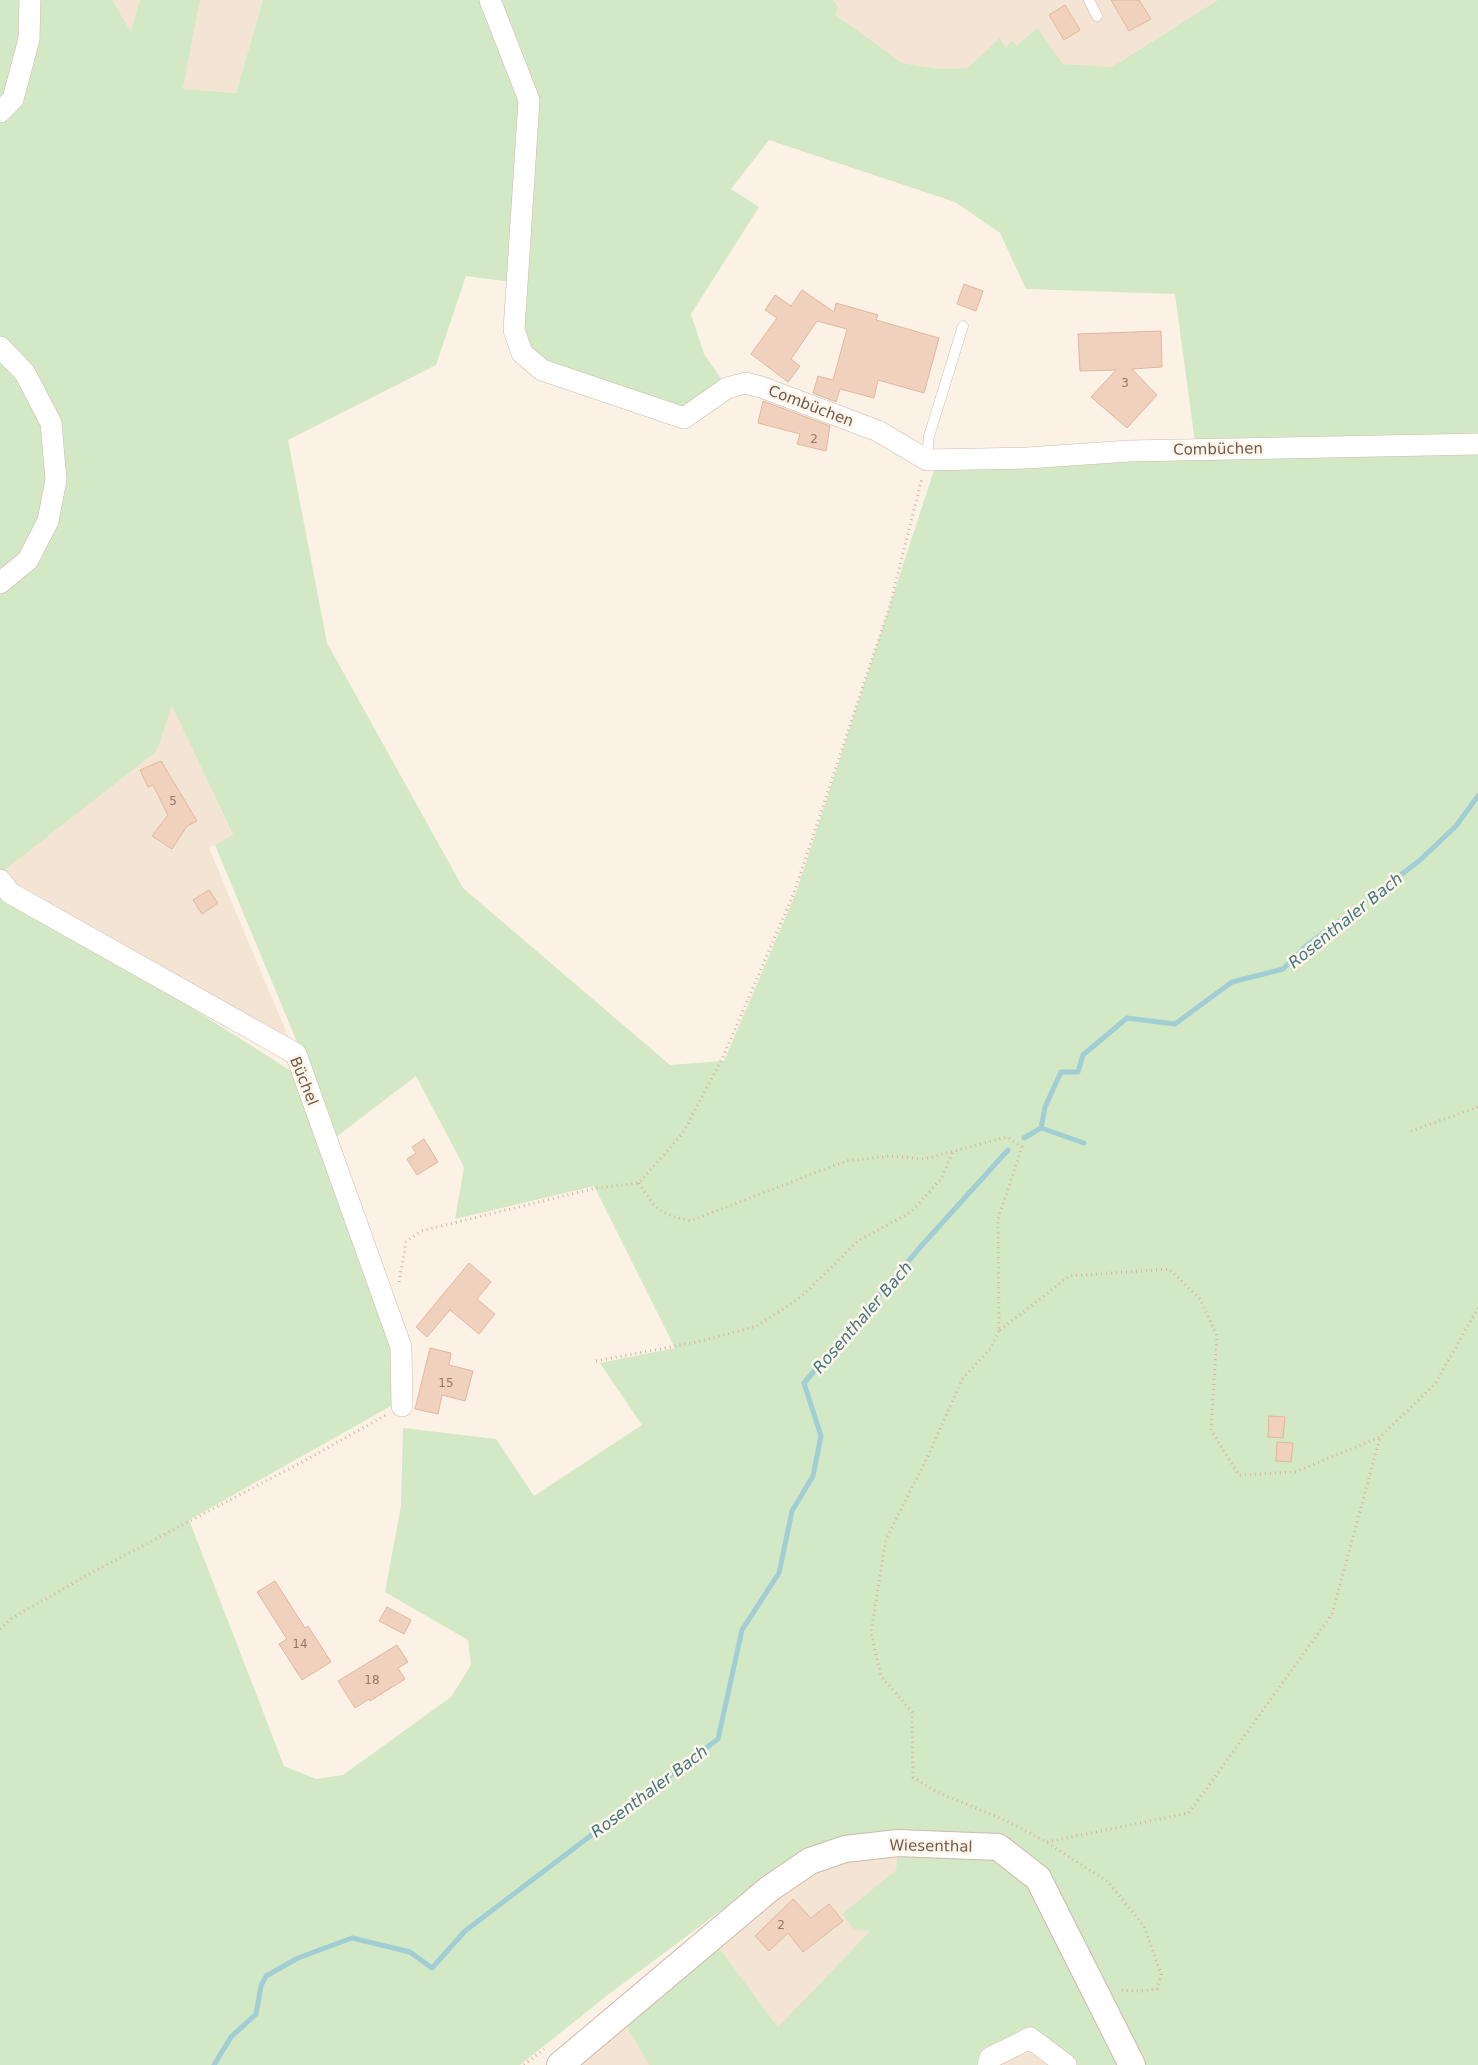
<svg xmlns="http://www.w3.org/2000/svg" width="1478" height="2065" font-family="'DejaVu Sans',sans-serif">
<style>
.residential{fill:#f3e4d4}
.green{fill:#d3e8c4}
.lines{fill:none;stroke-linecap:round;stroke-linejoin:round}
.stream{stroke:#a1ced5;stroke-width:5}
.building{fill:#f0d1be;stroke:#e2b79f}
.service-casing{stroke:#ccbaac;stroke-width:11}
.minor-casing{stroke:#ccbaac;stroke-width:22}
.tertiary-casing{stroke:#ccbaac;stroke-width:28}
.path{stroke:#d4b4a1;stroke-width:3;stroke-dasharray:1 4;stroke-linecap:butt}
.service{stroke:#fff;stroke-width:10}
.minor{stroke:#fff;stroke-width:21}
.tertiary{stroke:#fff;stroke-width:26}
.labels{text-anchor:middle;stroke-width:5;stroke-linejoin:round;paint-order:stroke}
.number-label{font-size:12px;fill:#927768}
.street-label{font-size:15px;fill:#73594b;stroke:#fef6eb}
.water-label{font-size:16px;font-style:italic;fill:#43767f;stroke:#fef6eb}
</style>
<rect width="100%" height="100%" fill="#fbf2e5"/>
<path class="residential" d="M112,0h28l-9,33z
M200,0h63l-27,93 -53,-4z
M833,0h385l-106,67 -49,-3 -46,-18 -11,3 -6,-10 -32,29 -30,1 -36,-6 -66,-48 2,-8z
M172,706l61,130 -24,12 94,224 -232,-147 -70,-52 156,-122z
M897,1845l-1,25 -54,44 28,17 -92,96 -64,-86 99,-78z
M624,2022l25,43h-84z
M1029,2042l33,23h-72z"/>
<path class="green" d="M0,0h112l19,32 9,-32h60l-17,89 53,4 27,-93h223l39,105 -13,177 -46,-6 -30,89 -148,75 39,203 136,245 207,177 54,-4 72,-168 140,-429 542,-12v1613h-409l-38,-30 -46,30h-336l-25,-43 90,-81 64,86 92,-96 -16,-2 -12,-15 54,-44 2,-31 -71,3 -33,14 -185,138 -89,71h-520v-1179l305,194 93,268v54l-209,118 95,246 32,13 27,-4 108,-78 20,-32 -3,-25 -83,-48 16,-86 2,-78 93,11 38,57 108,-71 -42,-62 75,-15 -81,-162 -139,33 9,-52 -48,-91 -85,65 -19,-63 -97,-233 18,-10 -61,-129 -15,45 -156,122 -1,-1v-283l45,-67 -45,57z
M494,0h339l5,7 -2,8 66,48 36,6 30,-1 32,-30 6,10 6,-7 5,5 20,-18 26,36 49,3 106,-67h260v442l-282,8 -21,-156 -149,-5 -26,-56 -45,-31 -186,-62 -38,49 28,18 -68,107 13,40 22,32 -41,30 -140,-47 -28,-38 15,-231z"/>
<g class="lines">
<path class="stream" d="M1041,1128l43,15
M1024,1138l17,-10 4,-21 16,-35h17l5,-17 44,-37 48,6 57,-42 51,-13 23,-23 113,-85 37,-35 22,-30
M214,2065l17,-28 25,-23 5,-28 5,-10 32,-18 54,-20 58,14 22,16 33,-37 253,-192 24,-109 37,-57 13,-62 21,-35 8,-40 -17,-53 119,-139 85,-94"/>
</g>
<path class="building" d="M1111,0h28l12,19 -22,12z
M1065,5l15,25 -16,10 -15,-25z
M964,284l19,7 -7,20 -19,-7z
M802,290l32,22 2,-9 42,12 -2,5 63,18 -15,55 -46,-13 -4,18 -34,-9 -4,13 -23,-9 5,-17 15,4 14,-51 -30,-8 -26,38 9,7 -12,16 -37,-28 26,-36 -12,-8 10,-15 16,11z
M1161,331l1,36 -30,2 25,26 -30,33 -36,-31 25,-27 -36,1 -2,-37z
M763,401l67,25 -4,25 -29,-7 3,-10 -42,-11z
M161,761l36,60 -10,5 -15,23 -20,-13 16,-21 -15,-30 -5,2 -8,-17z
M209,890l9,13 -16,11 -9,-14z
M424,1139l14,23 -21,13 -10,-16 9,-6 -4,-6z
M469,1263l22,19 -14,17 18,15 -16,20 -29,-24 -23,27 -11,-10z
M430,1348l21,5 -2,12 24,6 -8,30 -23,-6 -4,19 -23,-5z
M1269,1416l16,1 -2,21 -15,-1z
M1277,1442l16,1 -2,19 -15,-1z
M275,1581l30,47 3,-2 23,36 -29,18 -23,-36 8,-5 -30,-47z
M387,1607l24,13 -7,14 -25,-13z
M397,1645l11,17 -10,6 7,11 -35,22 -1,-2 -14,9 -17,-27z
M793,1899l18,19 18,-14 14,17 -40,31 -15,-19 -19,18 -14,-15z"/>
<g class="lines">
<g class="service-casing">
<path id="service" d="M1089,0l8,16
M927,460l2,-24 34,-110"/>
</g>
<g class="minor-casing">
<path id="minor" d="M490,0l39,100 -15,230 8,23 20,17 142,48 43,-30 18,-5 16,4 117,44 49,29 100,-2 102,-7 349,-7
M0,112l13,-13 16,-60 1,-39
M0,347l25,26 26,50 5,57 -8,41 -20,39 -28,23
M0,880l10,13 286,161 105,293 1,59
M988,2065l2,-7 40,-20 36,27"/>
</g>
<g class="tertiary-casing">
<path id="tertiary" d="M560,2065l209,-176 41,-28 35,-12 53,-6 100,4 40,31 94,187"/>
</g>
<path class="path" d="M1411,1131l67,-24
M639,1183c16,26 21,31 51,38l156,-60 43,-5 35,3 83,-22 15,10 -24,72 1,112 70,-55 100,-7 31,30 17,37 -6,94 28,45 56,-3 85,-35 55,-53 43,-76
M399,1282l7,-40 15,-11 175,-43 43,-5 44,-50 40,-76 71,-164 96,-288 32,-127
M999,1331l-8,17 -28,30 -34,76 -43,85 -15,93 10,44 31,36 1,65 22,14 74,31 37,20 62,40 36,44 17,48 -4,15 -18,2 -21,-1
M596,1361l106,-20 55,-15 44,-29 57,-56 53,-29 31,-34 11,-27
M0,1629l12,-11 79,-45 213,-112 82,-46
M1047,1842l142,-29 143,-199 48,-177
M524,2065l20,-16"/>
<use href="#service" class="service"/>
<use href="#minor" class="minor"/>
<use href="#tertiary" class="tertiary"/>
</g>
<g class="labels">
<g class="number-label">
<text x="1125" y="387">3</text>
<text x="814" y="443">2</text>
<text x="173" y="805">5</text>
<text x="446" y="1387">15</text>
<text x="300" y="1648">14</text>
<text x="372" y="1684">18</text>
<text x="781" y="1929">2</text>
</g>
<g class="street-label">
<text transform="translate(811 406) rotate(21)" y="5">Combüchen</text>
<text transform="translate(1218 449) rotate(-1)" y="5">Combüchen</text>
<text transform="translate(304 1081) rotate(68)" y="5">Büchel</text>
<text transform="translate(931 1846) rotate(1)" y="5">Wiesenthal</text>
</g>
<g class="water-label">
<text transform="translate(1345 920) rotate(-39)" y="6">Rosenthaler Bach</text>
<text transform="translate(862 1317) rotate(-49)" y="6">Rosenthaler Bach</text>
<text transform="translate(649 1791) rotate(-37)" y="6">Rosenthaler Bach</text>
</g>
</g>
</svg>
